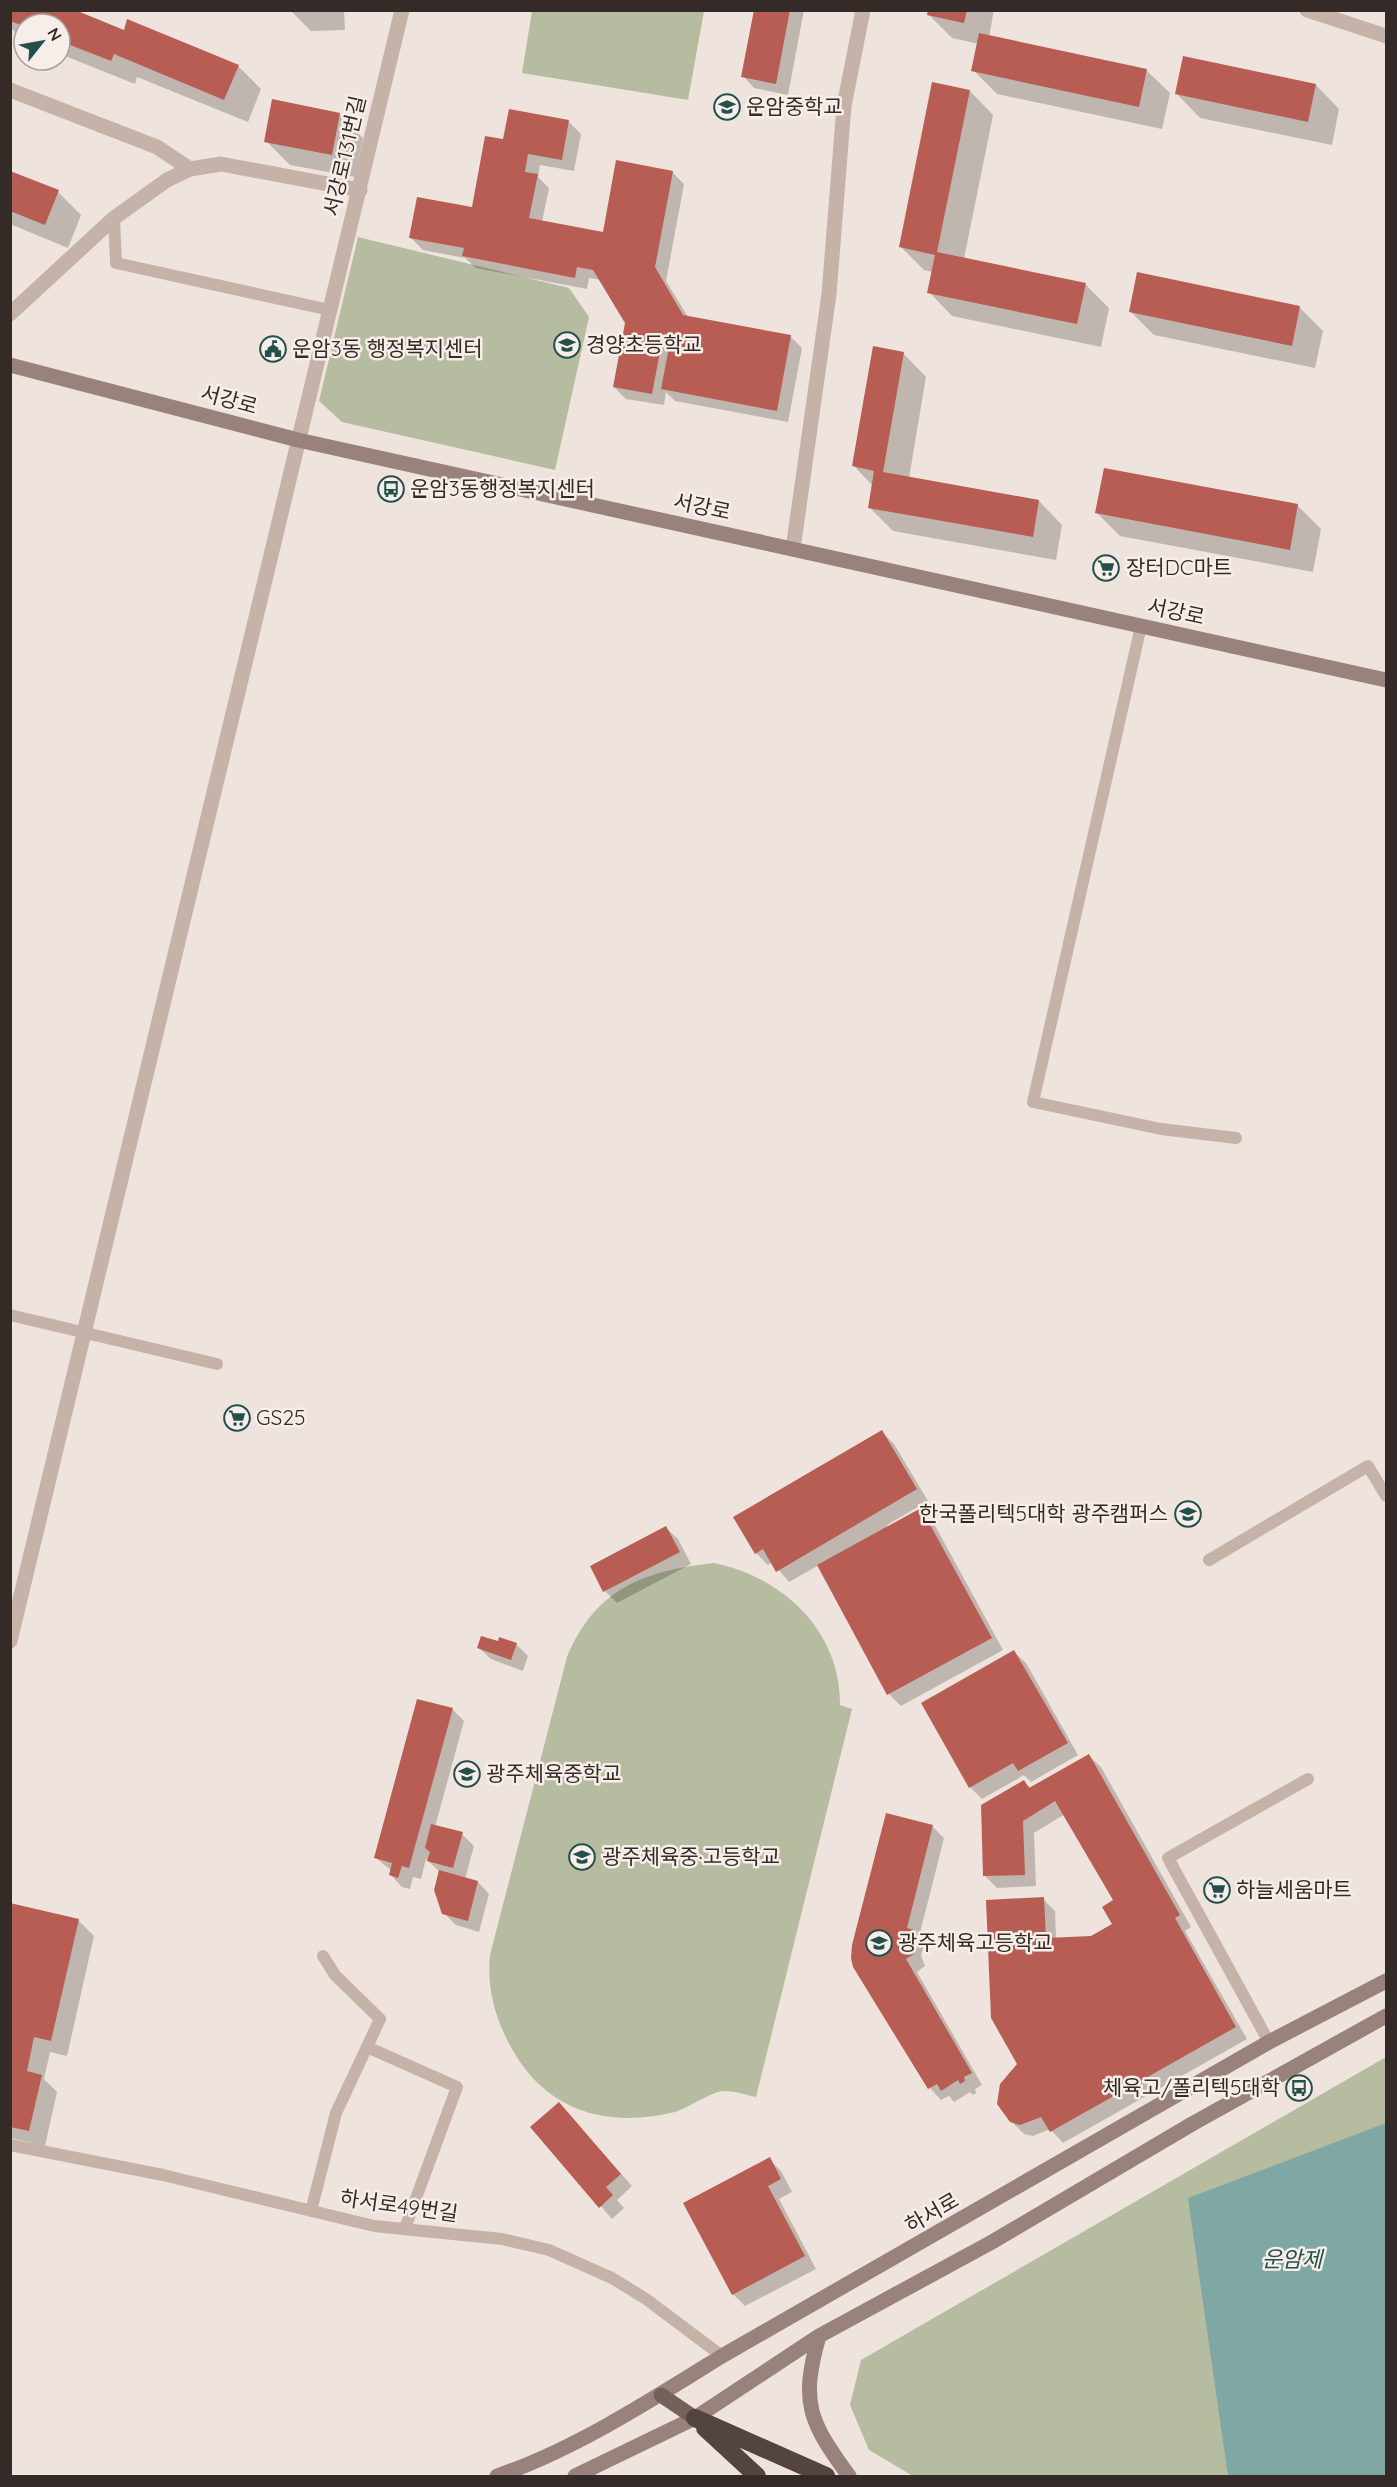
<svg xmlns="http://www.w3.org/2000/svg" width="1397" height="2487" font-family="Quicksand,'Noto Sans KR',sans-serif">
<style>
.green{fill:#b6bc9f}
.water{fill:#7fa8a5}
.shadow{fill:#0003}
.building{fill:#b75d53}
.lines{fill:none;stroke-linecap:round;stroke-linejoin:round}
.lane{stroke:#c5b3aa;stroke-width:12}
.street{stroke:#c5b3aa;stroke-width:15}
.secondary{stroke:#99827c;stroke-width:15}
.primary{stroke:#74615c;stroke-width:15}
.highway{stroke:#544441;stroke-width:18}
.labels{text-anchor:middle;stroke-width:5;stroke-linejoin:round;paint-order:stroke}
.poi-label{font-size:21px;fill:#342b29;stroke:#f7eee9;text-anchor:start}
.street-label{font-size:21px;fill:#342b29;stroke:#f7eee9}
.water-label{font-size:22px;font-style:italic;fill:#23504d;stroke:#f7eee9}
</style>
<rect width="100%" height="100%" fill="#efe4dd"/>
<path class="green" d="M532,11h172l-16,89 -166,-27z
M358,237l211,51 20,29 -34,153 -213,-48 -23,-21z
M714,1563c69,14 127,68 126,142l12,4 -96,388c-10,-2 -21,-6 -31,-6 -11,-1 -37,17 -50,21 -62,15 -120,3 -157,-53 -20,-32 -32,-66 -28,-104l77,-298c29,-69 77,-86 147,-94z
M1386,2057v419h-473l-44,-26 -19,-45 11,-45z"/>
<path class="water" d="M1386,2123v353h-158l-40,-278z"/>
<path class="shadow" d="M10,10l114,22 114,34 23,23 -13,33 -111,-45 -2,7 -75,-30v-30h-36v15l-3,-1 -11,-11z
M290,10h54l1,20 -34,1z
M755,10h49l-16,85 -34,-7 -11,-12z
M929,10h65l-5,27 157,33 24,23 -8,36 -165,-35 -24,-24 6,-26 -27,-6 -23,-23z
M1316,85l23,24 -7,36 -132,-27 -23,-24z
M970,91l23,24 -29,144 121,25 24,24 -8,39 -149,-31 -23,-24 4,-20 -9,-2 -23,-23z
M339,114l24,24 -8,39 -65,-12 -24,-24z
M569,122l12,12 -7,37 -34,-6 -2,12 11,11 -7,34 62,12 68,-62 12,12 -18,97 22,36 102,19 12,12 -14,74 -113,-21 -9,-9 -2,13 -38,-6 -12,-12 13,-64 -26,-43 -12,-2 -2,11 -111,-21 -11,-10 -42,-8 -12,-12 62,-29 32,-68z
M10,172l48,20 23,23 -13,33 -58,-24z
M1299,307l24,24 -8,37 -161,-33 -23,-23z
M903,353l23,24 -17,101 130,23 23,24 -6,35 -163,-29 -24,-24 4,-21 -19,-20z
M1297,505l24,24 -8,43 -193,-36 -23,-23z
M882,1432l12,12 34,57 -41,24 1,3 33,-18 12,12 70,128 -102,56 -12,-12 -70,-129 -30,17 -17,-20 -4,3 -12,-12z
M666,1528l12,11 13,25 -74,39 -12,-12z
M516,1644l12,12 -5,15 -32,-12 -12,-11z
M1014,1652l12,11 52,92 -47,27 -7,-7 -42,24 -12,-12z
M452,1709l12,12 -29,106 27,7 12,12 -9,33 13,3 11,12 -10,38 -23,-7 -12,-12 -4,-41 -14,-13 -5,20 -8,-2 -3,12 -8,-2 -11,-12 1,-4 -16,-13z
M1089,1756l12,11 90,160 -6,4 62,108 -184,104 -13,-14 -17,7 -9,-2 -13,-13 32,-222 12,12 1,28 36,-1 22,-14 2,-24 -51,-86 -31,19 2,53 -39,2 -12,-12 39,-94 7,6z
M932,1826l12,12 -25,99 6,6 -4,12 4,11 -8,6 65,113 -7,4 1,4 -3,2 -3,-3 -16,10 -5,-6 -8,4 -11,-12 -75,-122z
M10,1905l68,15 16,16 -27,120 -17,-4 -6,27 13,13 -12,54 -35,-8z
M570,2116l62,70 -15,14 7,8 -12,11 -80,-91z
M769,2159l12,12 11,21 -13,7 37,70 -71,37 -12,-12z"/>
<path class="building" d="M10,10h65l49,20 3,-11 112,46 -15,35 -110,-46 -3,7 -51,-20v-17h-36v2l-14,-5z
M754,10h36l-14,74 -35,-7z
M928,10h39l-3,13 -37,-8z
M979,33l168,36 -8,38 -168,-36z
M1183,56l133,28 -8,38 -133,-28z
M932,82l38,8 -33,162 149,31 -9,41 -150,-31 8,-38 -36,-8z
M272,99l68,14 -8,42 -68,-13z
M509,109l60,11 -7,40 -34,-6 -3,18 13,2 -9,44 74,14 13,-72 57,11 -18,96 28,48 108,20 -14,76 -116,-22 10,-52 -8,-1 -11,58 -39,-7 12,-64 -32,-53 -16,-3 -2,11 -113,-22 2,-8 -55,-10 8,-41 55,10 13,-71 18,3z
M10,171l49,19 -14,35 -35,-14z
M1137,272l163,34 -8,40 -163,-34z
M873,346l31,6 -21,120 156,28 -6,37 -165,-29 6,-37 -22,-5z
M1104,468l194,36 -8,46 -195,-37z
M882,1430l35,59 -141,83 -13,-23 -8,5 -22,-37z
M921,1508l71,130 -105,57 -70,-130z
M666,1526l14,26 -77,40 -13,-26z
M481,1636l17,5 1,-4 18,6 -6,17 -34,-12z
M1014,1650l54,93 -50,28 -5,-8 -44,25 -48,-85z
M417,1699l36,9 -44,160 -7,-2 -4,12 -9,-3 3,-12 -18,-5z
M1089,1754l91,161 -5,3 61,109 -186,105 -9,-15 -21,8 -10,-3 -13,-18 3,-20 17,-20 -26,-46 -5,-118 58,-3 2,41 45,-2 21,-12 -10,-17 11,-7 -58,-99 -32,20 2,54 -42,1 -2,-71 43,-25 5,8z
M886,1813l47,12 -26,103 7,2 -4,13 4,11 -8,5 66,114 -8,4 1,4 -5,3 -2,-4 -17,11 -4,-7 -9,5 -75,-122 -2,-9 1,-13z
M431,1824l32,8 -10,36 -26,-7 3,-9 -5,-4z
M439,1870l39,11 -10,40 -26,-7 -8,-24z
M10,1903l69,16 -28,122 -17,-4 -7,34 15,4 -13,56 -19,-4z
M559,2102l62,72 -15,13 7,8 -14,13 -69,-81z
M770,2157l11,22 -13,7 37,70 -73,39 -49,-92z"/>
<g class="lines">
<path class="lane" d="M114,218l2,45 214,47
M1141,626l-108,476 128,27 75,9
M10,1315l207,49
M1209,1560l159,-94 18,30
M1269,2042l-101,-184 140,-79
M367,2047l90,40 -52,141
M10,2145l153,30 211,51 128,13 47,11 63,28 34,21 76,57
M311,2211l25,-98 44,-94 -45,-44 -12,-19"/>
<path class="street" d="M1307,10l79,26
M10,90l147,57 33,22
M10,314l104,-96 53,-38 23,-11 31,-5 139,26
M793,549l36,-255 15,-188 19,-96
M10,1641l392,-1631"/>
<path class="secondary" d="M10,365l288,75 1088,240
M819,2336c-19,67 -10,85 30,140
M497,2476c77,-26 156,-77 225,-120l547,-314 117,-61
M575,2476l120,-58 124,-82 173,-94 200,-118 194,-108"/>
<path class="primary" d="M661,2395l34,23"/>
<path class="highway" d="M695,2418l131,58
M705,2428l52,48"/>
</g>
<defs>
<g id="school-ring" transform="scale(1.35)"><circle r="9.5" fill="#f7eee9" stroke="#23504d" stroke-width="1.5"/><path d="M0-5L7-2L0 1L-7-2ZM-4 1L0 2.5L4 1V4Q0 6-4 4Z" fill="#23504d"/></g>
<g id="civic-ring" transform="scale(1.35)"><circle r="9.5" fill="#f7eee9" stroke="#23504d" stroke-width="1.5"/><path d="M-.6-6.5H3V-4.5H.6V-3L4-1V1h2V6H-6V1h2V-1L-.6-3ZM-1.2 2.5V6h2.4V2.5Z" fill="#23504d"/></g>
<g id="bus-ring" transform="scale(1.35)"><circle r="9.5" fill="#f7eee9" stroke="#23504d" stroke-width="1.5"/><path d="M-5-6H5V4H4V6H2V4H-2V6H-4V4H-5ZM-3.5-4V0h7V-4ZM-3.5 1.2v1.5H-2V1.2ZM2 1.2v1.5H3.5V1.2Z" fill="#23504d"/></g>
<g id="supermarket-ring" transform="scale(1.35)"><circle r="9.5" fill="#f7eee9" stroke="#23504d" stroke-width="1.5"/><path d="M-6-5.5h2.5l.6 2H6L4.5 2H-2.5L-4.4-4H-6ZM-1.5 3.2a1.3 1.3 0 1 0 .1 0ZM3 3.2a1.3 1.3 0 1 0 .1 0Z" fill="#23504d"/></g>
<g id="university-ring" transform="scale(1.35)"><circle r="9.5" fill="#f7eee9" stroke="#23504d" stroke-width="1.5"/><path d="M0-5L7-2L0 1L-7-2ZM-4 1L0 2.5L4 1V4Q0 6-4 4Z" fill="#23504d"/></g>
</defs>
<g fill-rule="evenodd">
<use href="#school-ring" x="727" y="107"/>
<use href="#school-ring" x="567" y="345"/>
<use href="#civic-ring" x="273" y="349"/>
<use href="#bus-ring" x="391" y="489"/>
<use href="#supermarket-ring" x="1106" y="568"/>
<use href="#supermarket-ring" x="237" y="1418"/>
<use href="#university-ring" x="1188" y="1514"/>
<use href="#school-ring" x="467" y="1774"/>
<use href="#school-ring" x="582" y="1857"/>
<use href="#supermarket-ring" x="1217" y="1890"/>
<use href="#school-ring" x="879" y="1943"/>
<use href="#bus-ring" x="1299" y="2088"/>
</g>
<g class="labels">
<g class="poi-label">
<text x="746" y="114">운암중학교</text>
<text x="586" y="352">경양초등학교</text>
<text x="292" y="356">운암3동 행정복지센터</text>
<text x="410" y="496">운암3동행정복지센터</text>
<text x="1126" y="575">장터DC마트</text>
<text x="256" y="1425">GS25</text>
<text x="1168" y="1521" text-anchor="end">한국폴리텍5대학 광주캠퍼스</text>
<text x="486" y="1781">광주체육중학교</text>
<text x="602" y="1864">광주체육중·고등학교</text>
<text x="1236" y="1897">하늘세움마트</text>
<text x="898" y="1950">광주체육고등학교</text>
<text x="1280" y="2095" text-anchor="end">체육고/폴리텍5대학</text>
</g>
<g class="street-label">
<text transform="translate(345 156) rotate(-77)" y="7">서강로131번길</text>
<text transform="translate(229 400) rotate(15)" y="7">서강로</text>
<text transform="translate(702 507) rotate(12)" y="7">서강로</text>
<text transform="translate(1176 612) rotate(12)" y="7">서강로</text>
<text transform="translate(399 2206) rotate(8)" y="7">하서로49번길</text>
<text transform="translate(932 2213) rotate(-30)" y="7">하서로</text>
</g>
<g class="water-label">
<text x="1292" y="2267">운암제</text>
</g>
</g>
<rect width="1397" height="2487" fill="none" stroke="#342b29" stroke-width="24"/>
<g transform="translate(42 42) rotate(59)"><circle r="28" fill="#f7eee9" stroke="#a9a09c" stroke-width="1.5"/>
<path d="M0-4.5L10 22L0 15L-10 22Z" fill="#23504d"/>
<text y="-9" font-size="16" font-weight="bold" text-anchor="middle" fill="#342b29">N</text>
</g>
</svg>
